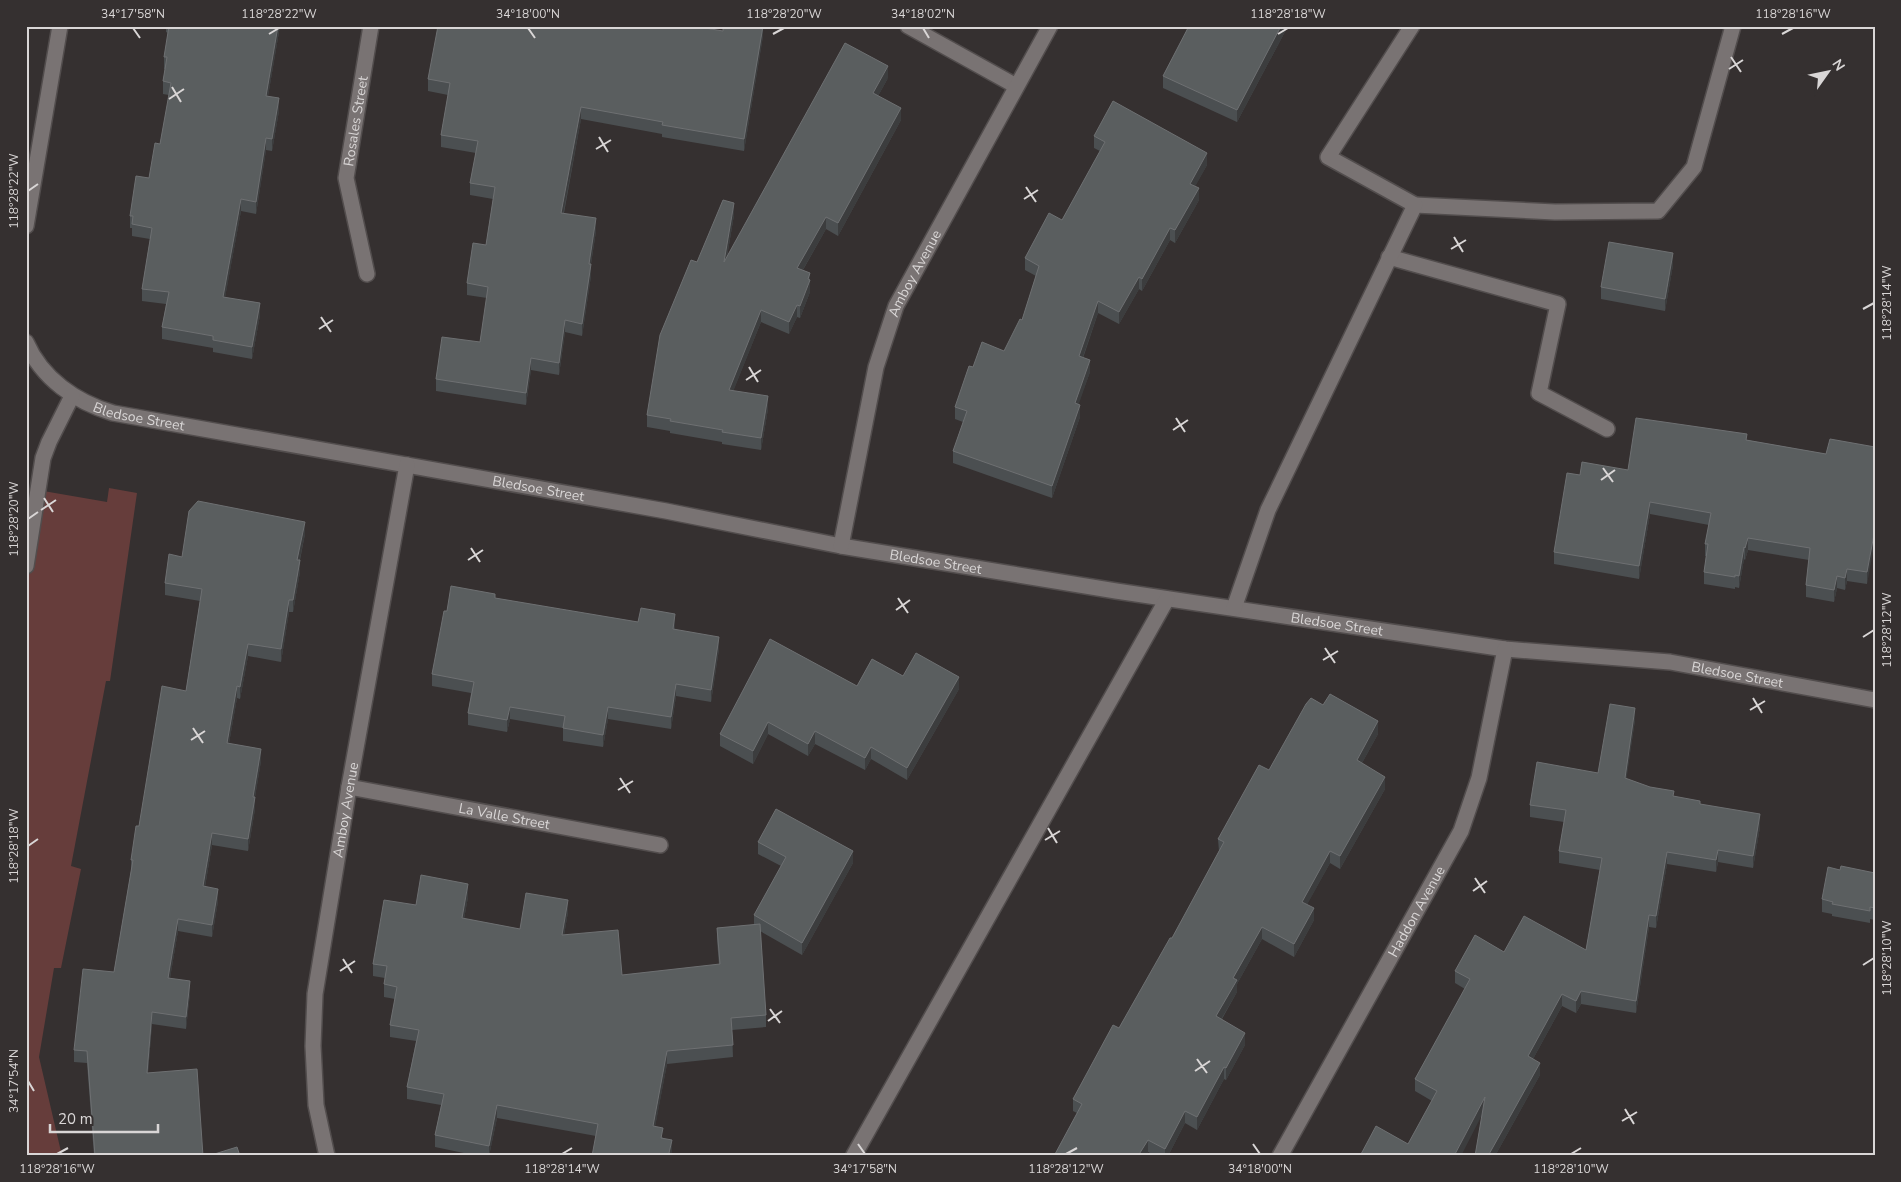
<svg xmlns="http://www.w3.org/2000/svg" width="1901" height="1182" font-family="'Nunito Sans',sans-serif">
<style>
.green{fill:#663d3b}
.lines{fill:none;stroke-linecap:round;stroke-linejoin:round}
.minor-casing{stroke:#524d4d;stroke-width:18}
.minor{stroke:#797373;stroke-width:15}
.wall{fill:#4b4f51}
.shaded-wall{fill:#3c3d3e}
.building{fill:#5a5e5f;stroke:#6e7072}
.ticks{fill:none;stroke:#d9d6d6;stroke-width:2}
.labels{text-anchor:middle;stroke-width:4;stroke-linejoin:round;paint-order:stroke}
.street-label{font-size:14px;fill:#d9d6d6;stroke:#353030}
.neatline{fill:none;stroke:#d9d6d6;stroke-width:2}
.ticks-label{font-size:12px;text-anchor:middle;fill:#d9d6d6}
</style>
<rect width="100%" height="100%" fill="#353030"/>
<path class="green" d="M26,488l81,14 2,-14 28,5 -27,188h-4l-35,185 10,3 -20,99h-7l-15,89 23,99h-36z"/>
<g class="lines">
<g class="minor-casing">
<g id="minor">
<path d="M908,26l108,60"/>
<path d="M1415,205l140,7 103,-1 36,-44 39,-141"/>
<path d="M26,226l34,-200"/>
<path d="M1389,257l169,47 -19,89 68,36"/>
<path id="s1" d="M367,274l-21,-96 25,-152"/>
<path id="s2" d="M26,342c16,37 50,60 87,71l553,98 175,35 275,45 389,58 165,13 205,38"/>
<path id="s3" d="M841,546l35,-179 20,-61 154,-280"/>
<path d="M26,566l17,-108 6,-16 23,-46"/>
<path d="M1234,608l34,-98 147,-305 -87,-48 84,-131"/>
<path id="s4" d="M349,787l311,58"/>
<path d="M854,1155l313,-556"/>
<path id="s5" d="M327,1156l-11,-51 -3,-59 2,-52 34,-207 58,-322"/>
<path id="s6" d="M1280,1156l181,-325 18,-53 26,-129"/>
</g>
</g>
<use href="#minor" class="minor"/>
</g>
<path class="wall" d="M166,26h114l-12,70 11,15 -7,40 -6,-1 -10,64 -15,-3 -16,86 35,18 -8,44 -39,-7v-4l-51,-9v-12l4,-23 -24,-3v-12l8,-50 -18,-3v-8h-2v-12l19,-38 11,-34 9,-49 -6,-1v-13l2,-12h-1v-12l4,-24 -2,-1z
M1189,26h99l-51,96 -74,-34v-12z
M723,31l40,5 -19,115 -82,-14v-3l-81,-15 -17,94 32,18 -5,33v12l-9,60 -17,-4 -6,43 -28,-5 -5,35 -90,-14v-12l44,-37 7,-44 -20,-3v-12l19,-38 7,-46 -23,-4v-12l6,-30 -35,-6v-12l7,-40 -20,-4v-12z
M888,78l-10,18 23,24 -63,116 -12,-7 -23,41 7,3v19l-10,26 -3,-1 -8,17 -28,-12 -28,69 35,18 -7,41 -39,-6v-2l-52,-9v-2l-23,-4v-12l50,-153 37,-47 -7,42z
M1094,136l113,29 -12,21 4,14 -24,43 -5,-3 -28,51 -3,-2 -20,35 -21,-11 -15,45 7,14 -12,32 2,13 -28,81 -99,-35v-12l10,-29 -8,-3v-12l18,-40 31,-16 18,-31 14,-44 -11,-6v-12l37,-38 38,-69 -6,-3z
M1673,265l-8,46 -64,-12v-12z
M1747,440l79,14 49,-7 -8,137 -20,-3 -2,9 -8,-2 -3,14 -28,-5v-12l3,-25 -61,-10 -3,10 -1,-1 -5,29 -4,-1v2l-31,-5v-12l2,-16h-1v-12l4,-19 -59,-11 -11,65 -85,-15v-12l26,-77 48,-5z
M305,534l-5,26v12l-7,40h-4l-8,50 -33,-6 -8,43 -3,-1 -8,45 32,18 -6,36v12l-7,42 -36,-6 -7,42 13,14 -6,36 -34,-6 -8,47 20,15 -4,36 -34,-5 -4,49 55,83h-109l-7,-93 -13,-1v-12l40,-78 17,-101v-11l8,-34 47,-135 14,-90 -35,-6v-12l17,-26z
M495,598l143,24 37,4v4l44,19 -8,53 -35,-6 -5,33 -63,-10 -5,28 -40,-6v-13l-53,-9 -3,13 -39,-7v-12l3,-20 -39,-7v-12l15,-63z
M903,676l56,13 -52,91 -36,-21 -6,11 -50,-26 -7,12 -40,-22 -15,30 -33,-18v-12l137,-48z
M1323,705l55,29 -16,29 23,26 -45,80 -10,-6 -23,41 7,16 -20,37 -32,-18 -25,45v8l-15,27 23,26 -19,35 -2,-1 -27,51 -12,-7 -17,33h-13l-7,-4 -2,4h-92l23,-43 -4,-2v-12l46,-71 53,-90 47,-87 -1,-12 51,-69z
M1635,720l-9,59 48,17 26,8 60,23 -7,41 -35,-6 -2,10 -49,-8 -11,64 -7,-1 -13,86 -55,-9 -5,9 -14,-7 -29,53 7,16 -45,81h-20l7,-41 -74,29 24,-43 -17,-10v-12l50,-90 -10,-6v-12l49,-19 82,-2 14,-80 -41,-7v-12l5,-29 -34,-5v-12l68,-32z
M758,842l95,21 -51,92 -42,-24 6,84v12l-34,3 1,27 -66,7 -12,62 17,26 -76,-16 -99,-18 -8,38h-11l-43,-9v-12l6,-30 -34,-6v-12l9,-46 -26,-4v-12l5,-26 -11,-2v-13l1,-6 -12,-2v-12l43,-59 52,-8 -4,22 56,10 48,-17 -4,23 58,40 97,-10 -2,-25v-12l37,-3v-10l27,-49 -23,-12z
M1840,870l35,3v47l-5,-1v4l-38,-7v-2l-10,-2v-13z"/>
<path class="shaded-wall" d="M278,26h2l-14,82v-12z
M763,26v10l-19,115v-12z
M1281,26h7l-51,96v-12z
M888,66v12l-15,27v-12z
M279,98v13l-7,40v-12z
M581,107v12l-20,106v-12z
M901,108v12l-63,116v-13z
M266,138v12l-10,64v-12z
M1207,153v12l-17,31v-12z
M1199,188v12l-24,43v-13z
M241,199v12l-18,98v-12z
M734,203v12l-10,59v-12z
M826,217v12l-29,51v-12z
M596,218v13l-7,45v-12z
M1170,228v12l-28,51v-12z
M1673,253v12l-8,46v-12z
M591,264v12l-9,60v-12z
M810,273v19l-10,26v-12z
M1139,277v12l-20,35v-12z
M1098,301v12l-19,55v-12z
M260,303v12l-8,44v-12z
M797,305v12l-8,17v-12z
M761,310v12l-32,80v-12z
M565,320v12l-6,43v-12z
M531,358v12l-5,35v-12z
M1090,360v12l-15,43v-12z
M768,396v13l-7,41v-12z
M1080,405v12l-28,81v-12z
M1650,502v12l-11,65v-13z
M305,522v12l-8,38v-12z
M1875,529v12l-8,43v-12z
M1748,538v12l-3,10v-12z
M1744,547v12l-5,29v-12z
M300,560v12l-7,40v-12z
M1847,569v12l-2,9v-12z
M1837,576v12l-3,14v-12z
M289,600v12l-8,50v-13z
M675,614v12l-2,16v-13z
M719,637v12l-8,53v-12z
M248,644v12l-8,43v-12z
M959,677v12l-52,91v-12z
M676,684v12l-5,33v-12z
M237,686v12l-10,57v-12z
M510,707v12l-3,13v-12z
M608,707v12l-5,28v-12z
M1635,708v12l-10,70v-12z
M1378,721v13l-21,38v-12z
M768,722v12l-15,30v-13z
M815,731v13l-7,12v-12z
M871,747v12l-6,11v-12z
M261,749v12l-8,48v-12z
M1385,777v12l-45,80v-13z
M255,797v12l-7,42v-12z
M1760,814v13l-7,41v-12z
M212,833v12l-9,53v-12z
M1718,850v12l-2,10v-12z
M853,851v12l-51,92v-12z
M1330,851v12l-28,51v-12z
M1667,852v12l-11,64v-12z
M468,884v13l-6,33v-12z
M218,889v12l-6,36v-12z
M568,900v12l-6,35v-12z
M1314,908v12l-20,37v-13z
M1649,915v12l-13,86v-12z
M178,919v12l-10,59v-12z
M1262,927v12l-25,45v8l-21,36v-12l17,-38z
M190,981v12l-4,36v-12z
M1581,991v13l-5,9v-12z
M1562,994v12l-34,62v-12z
M152,1012v12l-5,61v-12z
M1245,1033v12l-19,35v-12z
M667,1051v13l-14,74v-12z
M1540,1063v12l-45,81h-7z
M1224,1067v12l-27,51v-13z
M1485,1097v12l-24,47h-7z
M497,1105v13l-8,38v-10z
M1185,1111v12l-17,33h-3v-7z
M672,1140v12l-1,4 -2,-3z
M1148,1140v12l-2,4h-8z"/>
<path class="building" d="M169,26h109l-12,70 13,2 -7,41 -6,-1 -10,64 -15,-3 -18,98 37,6 -8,44 -39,-7v-4l-51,-9 7,-35 -27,-3 10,-61 -20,-4 1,-8h-3l6,-40 13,2 6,-35 5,1 11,-61 -8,-2 4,-24h-3z
M438,26h255l30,5v-5h40l-19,113 -82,-14 1,-3 -82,-15 -20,106 35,5 -7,46h2l-9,60 -17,-4 -6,43 -28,-5 -5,35 -90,-14 6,-42 38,5 8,-55 -21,-4 6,-40 13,2 9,-58 -25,-4 8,-42 -37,-6 9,-52 -22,-4z
M1189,26h92l-44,84 -74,-34z
M845,43l43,23 -15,27 28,15 -63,115 -12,-6 -29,51 13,5 -2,6 2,1 -10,26 -3,-1 -8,17 -28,-12 -32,80 39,6 -7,42 -39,-6 1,-2 -53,-9 1,-2 -24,-4 13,-80 31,-75 6,2 26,-62 11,3 -10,59z
M1113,101l94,52 -17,31 9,4 -24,42 -5,-2 -28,51 -3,-2 -20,35 -21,-11 -19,55 11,4 -15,43 5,2 -28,81 -99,-35 14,-40 -12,-4 14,-41 4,1 9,-25 22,9 16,-32 2,1 17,-54 -14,-8 24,-45 13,7 43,-78 -11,-6z
M1609,242l64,11 -8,46 -64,-12z
M1636,418l111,16 -1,6 80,14 4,-15 45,8v82l-8,43 -20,-3 -2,9 -8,-2 -3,14 -28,-5 4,-37 -62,-10 -3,10 -1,-1 -5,29 -4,-1v2l-31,-5 4,-28h-3l6,-31 -61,-11 -11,64 -85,-14 13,-79 13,2 2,-13 46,8z
M198,501l107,21 -8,38h3l-7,40h-4l-8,49 -33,-5 -8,43 -3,-1 -10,57 34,6 -8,48h2l-7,42 -36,-6 -9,53 15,3 -6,36 -34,-6 -10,59 22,3 -4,36 -34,-5 -5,61 50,-4 6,87h-108l-8,-105 -13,-1 9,-81 31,3 19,-112h-2l5,-34h3l23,-140 24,5 16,-102 -37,-6 4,-29 13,3 7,-46z
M451,586l44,8v4l143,24 3,-14 34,6 -2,15 46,8 -8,53 -35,-6 -5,33 -63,-10 -5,28 -40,-7 2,-12 -55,-9 -3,13 -39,-7 6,-31 -42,-8 12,-63h3z
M770,639l87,47 15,-27 31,17 13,-23 43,24 -52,91 -36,-21 -6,11 -50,-27 -7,13 -40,-22 -15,29 -33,-17z
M1330,694l48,27 -21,39 28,17 -45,79 -10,-5 -28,51 12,6 -20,36 -32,-17 -29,51 4,2 -21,36 29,17 -19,35 -2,-1 -27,50 -12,-6 -20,38 -17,-9 -10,16h-84l28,-52 -9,-5 40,-74 6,3 51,-90h2l52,-96 -6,-3 41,-74 10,5 37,-66 5,-6 12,7z
M1610,704l25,4 -10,70 25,9 24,4 -1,5 27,5v3l60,10 -7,42 -35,-6 -2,10 -49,-8 -11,64 -7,-1 -13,86 -55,-10 -5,10 -14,-7 -34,62 12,7 -52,93h-13l10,-59 -31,59h-94l16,-30 32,18 29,-53 -22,-12 55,-100 -15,-8 20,-36 29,17 20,-36 62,34 16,-92 -43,-7 7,-41 -36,-5 7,-43 61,11z
M776,809l77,42 -51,92 -48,-28 32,-58 -28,-15z
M1841,866l34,7v35l-5,-1v4l-38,-7 1,-2 -11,-3 6,-32 12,3z
M421,875l47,9 -6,34 58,11 6,-36 42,7 -6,35 56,-5 4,45 98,-11 -3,-36 43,-4 6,91 -35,3 2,27 -66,6 -14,75 10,2 -2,10 11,2 -3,13 5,3h-82l6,-32 -101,-19 -8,41 -54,-11 9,-41 -37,-7 12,-57 -29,-5 7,-38 -13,-3 3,-18 -14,-2 11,-64 32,5z
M237,1147l3,9h-32z"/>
<path class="ticks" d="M133,28l7,10M528,28l7,10M923,28l6,10M269,34l10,-6M773,34l11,-6M1278,34l10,-6M1782,34l11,-6M1731,57l10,15M1729,69l14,-9M172,87l9,15M169,99l15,-10M599,137l9,15M596,149l15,-9M1026,187l10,15M28,191l10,-7M1024,199l14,-9M1454,237l9,15M1451,249l15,-9M1863,309l11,-6M321,317l10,15M319,329l14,-9M749,367l9,15M746,380l15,-10M1176,418l9,14M1173,430l15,-10M1603,468l10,14M1601,480l14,-10M44,498l9,14M41,510l15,-10M28,519l10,-7M471,548l9,14M468,560l15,-10M898,598l10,15M896,610l14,-10M1863,637l11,-7M1325,648l10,15M1323,660l15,-9M1753,698l9,15M1750,710l15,-9M193,728l10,15M191,740l14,-9M620,778l10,15M618,790l15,-9M1048,828l9,15M1045,840l15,-9M28,846l10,-7M1475,878l10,15M1473,891l14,-10M343,959l9,14M1863,965l11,-7M340,971l15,-10M770,1009l10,14M768,1021l14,-10M1197,1059l10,14M1195,1071l15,-10M28,1081l6,10M1625,1109l9,15M1622,1121l15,-9M858,1144l7,10M1253,1144l7,10M57,1154l11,-6M562,1154l10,-6M1066,1154l11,-6M1571,1154l10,-6"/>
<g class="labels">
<g class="street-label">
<text dy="5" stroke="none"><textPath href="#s1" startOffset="156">Rosales Street</textPath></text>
<text dy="5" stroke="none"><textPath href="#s3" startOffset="284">Amboy Avenue</textPath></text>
<text dy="5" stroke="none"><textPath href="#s2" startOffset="142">Bledsoe Street</textPath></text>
<text dy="5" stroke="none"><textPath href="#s2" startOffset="548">Bledsoe Street</textPath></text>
<text dy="5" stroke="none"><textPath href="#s2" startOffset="952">Bledsoe Street</textPath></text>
<text dy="5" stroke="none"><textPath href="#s2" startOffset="1358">Bledsoe Street</textPath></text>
<text dy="5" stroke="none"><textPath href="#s2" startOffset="1762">Bledsoe Street</textPath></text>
<text dy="5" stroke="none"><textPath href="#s5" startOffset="350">Amboy Avenue</textPath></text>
<text dy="5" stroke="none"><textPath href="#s4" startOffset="158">La Valle Street</textPath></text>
<text dy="5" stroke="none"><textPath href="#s6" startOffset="280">Haddon Avenue</textPath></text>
</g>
</g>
<rect width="1901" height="1182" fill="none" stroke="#353030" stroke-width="55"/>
<g transform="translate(1828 72) rotate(57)" stroke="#353030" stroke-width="4" paint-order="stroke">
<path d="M0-4L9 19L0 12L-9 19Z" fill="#d9d6d6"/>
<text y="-8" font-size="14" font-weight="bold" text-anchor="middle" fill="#d9d6d6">N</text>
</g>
<path d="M50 1124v8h108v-8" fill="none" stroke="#d9d6d6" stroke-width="2.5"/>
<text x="58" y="1124" font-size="15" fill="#d9d6d6" stroke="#353030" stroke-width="4" paint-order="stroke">20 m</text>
<rect x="28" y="28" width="1846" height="1126" class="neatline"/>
<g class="ticks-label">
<text x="133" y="18">34°17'58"N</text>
<text x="279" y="18">118°28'22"W</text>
<text x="528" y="18">34°18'00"N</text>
<text x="784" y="18">118°28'20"W</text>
<text x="923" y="18">34°18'02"N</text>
<text x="1288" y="18">118°28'18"W</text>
<text x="1793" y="18">118°28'16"W</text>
<text transform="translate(14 191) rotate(-90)" y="4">118°28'22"W</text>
<text transform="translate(1887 303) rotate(-90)" y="4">118°28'14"W</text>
<text transform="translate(14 519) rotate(-90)" y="4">118°28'20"W</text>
<text transform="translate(1887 630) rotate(-90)" y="4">118°28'12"W</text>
<text transform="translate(14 846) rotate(-90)" y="4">118°28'18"W</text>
<text transform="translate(1887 958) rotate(-90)" y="4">118°28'10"W</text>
<text transform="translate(14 1081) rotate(-90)" y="4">34°17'54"N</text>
<text x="57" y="1173">118°28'16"W</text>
<text x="562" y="1173">118°28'14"W</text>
<text x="865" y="1173">34°17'58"N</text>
<text x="1066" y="1173">118°28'12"W</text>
<text x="1260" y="1173">34°18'00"N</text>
<text x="1571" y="1173">118°28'10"W</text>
</g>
</svg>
